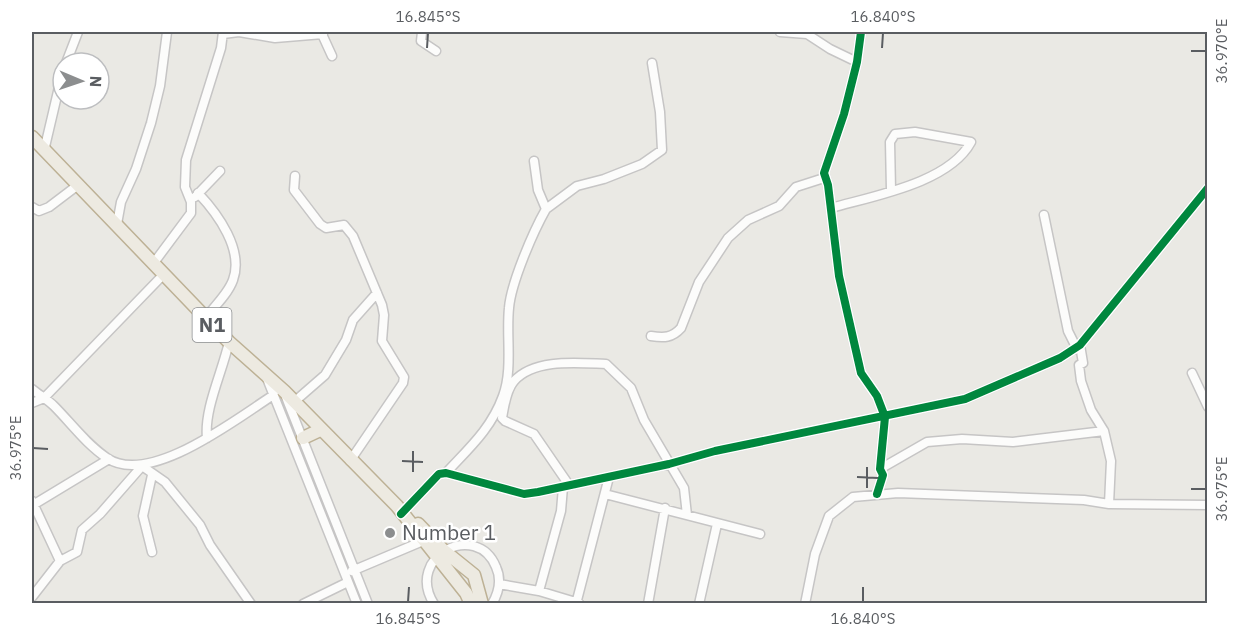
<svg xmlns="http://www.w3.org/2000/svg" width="1239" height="635" font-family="'IBM Plex Sans',sans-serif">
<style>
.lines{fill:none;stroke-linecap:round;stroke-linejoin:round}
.minor-casing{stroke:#c6c5c5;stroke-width:11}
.highway-casing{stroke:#bdb195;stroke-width:15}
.minor{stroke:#fcfcfb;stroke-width:8}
.highway{stroke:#edeae1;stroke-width:12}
.cycleway-casing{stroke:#fff;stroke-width:11}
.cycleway{stroke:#00873e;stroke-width:8}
.ticks{fill:none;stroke:#5a5d61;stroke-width:2}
.poi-dot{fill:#8c8e8f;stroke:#fff;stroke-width:2}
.labels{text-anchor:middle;stroke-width:5;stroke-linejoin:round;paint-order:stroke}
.shield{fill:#fff;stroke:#8c8e90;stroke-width:1.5}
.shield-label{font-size:20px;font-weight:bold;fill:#5a5d61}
.poi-label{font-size:21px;fill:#5a5d61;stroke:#fff;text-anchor:start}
.neatline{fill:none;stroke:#5a5d61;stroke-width:2}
.ticks-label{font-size:15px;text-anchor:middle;fill:#5a5d61}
</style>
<rect width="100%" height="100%" fill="#eae9e4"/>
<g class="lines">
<g class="minor-casing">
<path id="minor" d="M321,32l11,24
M422,32l-1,9 15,10
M780,32l27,2 23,15 27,13
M861,32l-4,30 -13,52 -20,59 4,12 11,91 22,97 16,23 8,21 -5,52 3,6 -6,19
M223,34l16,-2 36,6 48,-4
M66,63l12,-31
M44,151l19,-81
M295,176l-1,14 26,34 6,4 18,-3 9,11 29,69 2,10 -2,26 22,36 -1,6 -53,78
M198,193c20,21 46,57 35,87 -5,14 -19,27 -28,38
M195,197l25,-26
M32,207l7,4 10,-4 29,-22
M831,208c42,-12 118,-25 140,-66l-56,-10 -20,2 -5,8 1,48
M546,209l31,-23 27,-7 38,-15 20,-14 -2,-38 -8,-49
M1044,215l24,116 6,12 6,2 3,18 -4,2 2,16 10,29 13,21 7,30 -2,43
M117,224l4,-22 15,-33 15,-46 9,-37 7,-54
M153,264l38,-51v-11l-6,-15 1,-27 35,-112 2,-16
M651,336c13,2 21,2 30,-8l18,-46 29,-44 20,-18 31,-14 17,-19 28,-9
M1192,373l16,34
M266,376l91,228
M32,389c7,6 15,10 22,17 17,17 32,38 53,52 42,29 129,-39 165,-62l6,-11
M286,397l82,207
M294,402l31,-27 21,-35 7,-20 24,-27
M32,403l12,-5 119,-123
M207,438c-3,-29 15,-65 22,-96
M880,469l47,-27 35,-3 51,3 91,-11
M446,473c23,-25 45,-44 57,-77 10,-27 3,-60 6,-88 2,-25 24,-76 37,-99l-8,-19 -4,-29
M152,475l-9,41 9,36
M569,485l-35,-51 -29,-13 -3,-3c2,-11 4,-28 12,-37 21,-23 64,-18 92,-17l25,24 13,32 40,68 3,27
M605,494l155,40
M32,501l28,60
M33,505l76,-46
M401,514l38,-40 7,-1 78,21 14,-2 131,-28 46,-13 250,-52 95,-41 20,-13 128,-157
M352,571l71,-30
M499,584l40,7 40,12
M539,591l22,-80 2,-24
M32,597l28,-36 17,-9 5,-22 18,-16 42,-48 23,16 35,43 10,20 41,59
M303,604l45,-22
M434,604c-30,-48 43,-84 62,-37 6,13 3,25 -4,37
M576,604l33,-127
M648,604l17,-96
M699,604l18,-80
M805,604l10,-50 14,-38 24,-19 45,-4 186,7 25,4 99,1"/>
</g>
<g class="highway-casing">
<path id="highway" d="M32,137l197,205 55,49 113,115 69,87 5,11
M303,438l17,-8
M418,524l25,26 31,25 8,29"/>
</g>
<use href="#minor" class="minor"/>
<use href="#highway" class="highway"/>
<g class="cycleway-casing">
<path id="cycleway" d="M861,32l-4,30 -13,52 -20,59 4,12 11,91 22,97 16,23 8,21 -5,52 3,6 -6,19
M401,514l38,-40 7,-1 78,21 14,-2 131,-28 46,-13 250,-52 95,-41 20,-13 128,-157"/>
</g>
<use href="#cycleway" class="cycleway"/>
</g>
<path class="ticks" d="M427,48l1,-15M882,48l1,-15M1191,51h15M33,448l15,1M402,461l21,1M413,472v-21M857,477l21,1M867,488v-21M1191,489h15M408,602l1,-15M863,602v-15"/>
<circle class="poi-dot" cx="390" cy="533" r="6"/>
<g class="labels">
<rect class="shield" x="192.5" y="308" width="39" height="34" rx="4.5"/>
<g class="shield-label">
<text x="212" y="332">N1</text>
</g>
<g class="poi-label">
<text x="402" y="540">Number 1</text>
</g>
</g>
<rect width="1239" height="635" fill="none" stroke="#ffffff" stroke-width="66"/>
<g transform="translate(81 81) rotate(92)"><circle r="28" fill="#ffffff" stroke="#bdbec0" stroke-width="1.5"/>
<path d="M0-4.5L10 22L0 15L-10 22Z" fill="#8c8e8f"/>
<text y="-9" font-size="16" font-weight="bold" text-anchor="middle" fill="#5a5d61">N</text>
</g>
<rect x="33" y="33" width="1173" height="569" class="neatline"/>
<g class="ticks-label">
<text x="428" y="22">16.845°S</text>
<text x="883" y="22">16.840°S</text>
<text transform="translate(1222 51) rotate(-90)" y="5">36.970°E</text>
<text transform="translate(16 448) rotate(-90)" y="5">36.975°E</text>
<text transform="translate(1222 489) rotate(-90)" y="5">36.975°E</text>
<text x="408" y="624">16.845°S</text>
<text x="863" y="624">16.840°S</text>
</g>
</svg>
